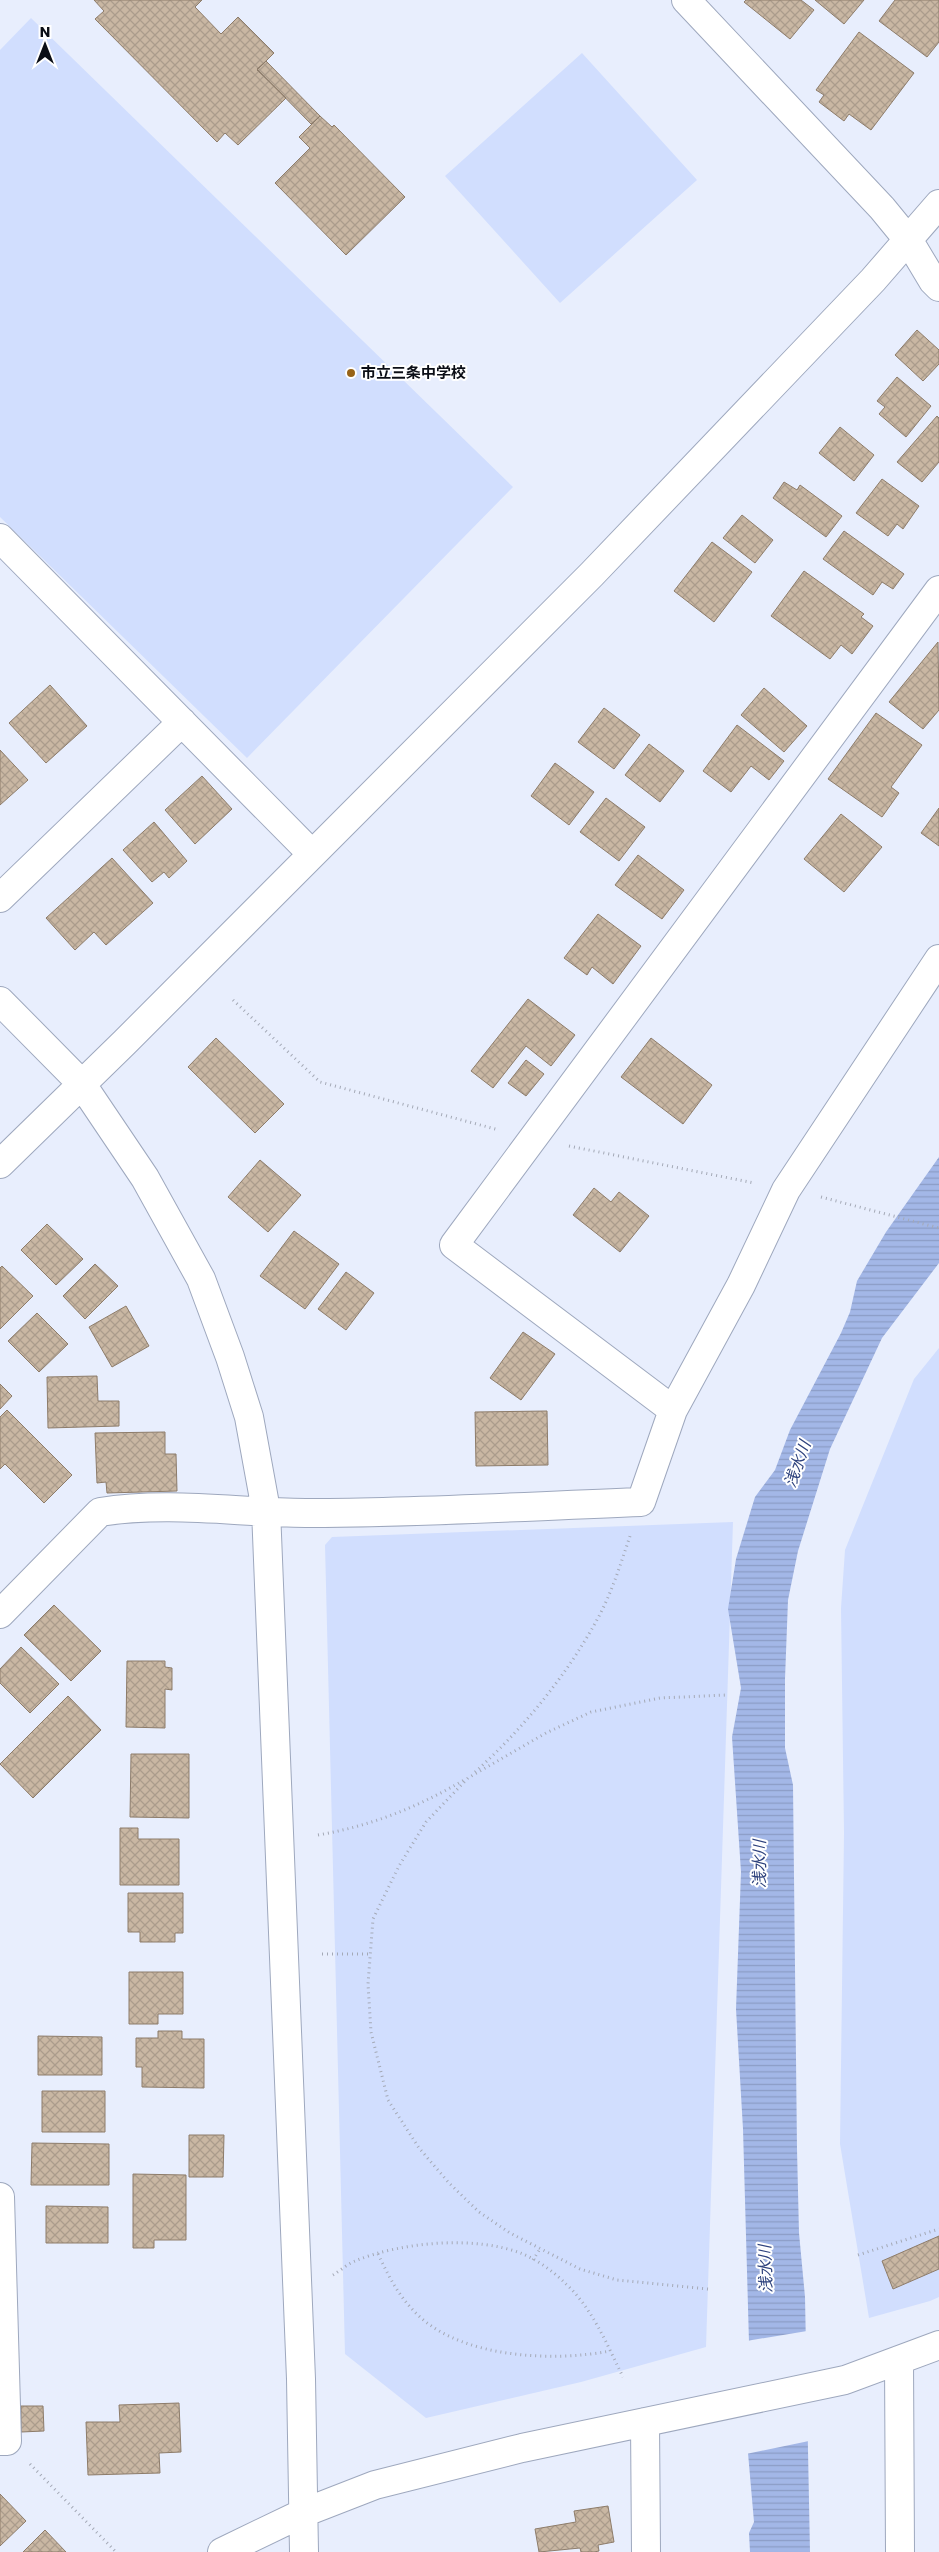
<svg xmlns="http://www.w3.org/2000/svg" width="939" height="2552" font-family="Poppins,'Noto Sans JP',sans-serif">
<style>
.green{fill:#d1defe}
.water{fill:url(#water-rules)}
.pier{fill:#e8eefd}
.building{fill:url(#building-cross-hatch);stroke:#8d7c6a}
.lines{fill:none;stroke-linecap:round;stroke-linejoin:round}
.minor-casing{stroke:#9ea8be;stroke-width:30}
.path{stroke:#a4a9b6;stroke-width:3;stroke-dasharray:1 4;stroke-linecap:butt}
.minor{stroke:#fff;stroke-width:28}
.poi-dot{fill:#976318;stroke:#fff;stroke-width:2}
.labels{text-anchor:middle;stroke-width:4;stroke-linejoin:round;paint-order:stroke}
.poi-label{font-size:15px;font-weight:bold;fill:#0b0e16;stroke:#fff;text-anchor:start}
.water-label{font-size:16px;font-style:italic;fill:#2e427d;stroke:#fff}
</style>
<defs>
<pattern id="water-rules" width="6" height="5" patternUnits="userSpaceOnUse" patternTransform="scale(1.25)"><rect width="6" height="5" fill="#a3b7e7"/><path d="M0 2.5h6" fill="none" stroke="#8b9cc5"/></pattern>
<pattern id="building-cross-hatch" width="8" height="8" patternUnits="userSpaceOnUse" patternTransform="scale(1.25)"><rect width="8" height="8" fill="#c9b7a3"/><path d="M0 0l8 8M0 8l8-8" fill="none" stroke="#ab9c8c"/></pattern>
</defs>
<rect width="100%" height="100%" fill="#e8eefd"/>
<path class="green" d="M31,18l482,469 -266,271 -247,-241v-467z
M582,53l115,127 -137,123 -115,-127z
M939,1348v949l-9,4 -61,17 -29,-174 4,-311 -3,-225 4,-58 69,-171z
M733,1522l-27,825 -125,35 -155,36 -81,-64 -20,-809 7,-8z"/>
<path class="water" d="M939,1157v106l-57,75 -52,111 -32,102 -10,49 -3,79v69l8,37 4,364 2,84 6,64 5,255h-60l-1,-19 5,-11 -6,-69 2,-75 -7,-249 -7,-120 5,-137 -9,-135 9,-49 -13,-79 8,-50 19,-62 20,-27 15,-40 51,-97 9,-21 7,-31 29,-49z"/>
<path class="pier" d="M807,2331l2,110 -63,13v-113z"/>
<path class="building" d="M94,0h108l-7,7 26,27 17,-17 36,36 -17,17 29,28 -48,47 -13,-12 -8,9 -122,-123 9,-8z
M746,0h55l13,10 -24,29 -46,-37z
M815,0h49l-20,24z
M895,0h44v42l-12,15 -48,-36z
M859,32l55,41 -43,57 -22,-16 -5,7 -25,-19 5,-7 -8,-5z
M266,61l54,55 -9,8 -54,-55z
M320,116l12,11 2,-2 71,72 -59,58 -71,-72 35,-35 -11,-11z
M917,330l22,20v14l-16,17 -28,-26z
M897,377l34,29 -25,31 -27,-23 6,-7 -8,-6z
M937,416l2,2v44l-17,20 -25,-20z
M840,427l34,28 -20,26 -35,-28z
M882,479l37,27 -16,23 -6,-5 -9,12 -32,-23z
M784,482l13,8 3,-5 42,31 -16,21 -53,-39z
M742,515l31,25 -18,23 -32,-25z
M844,531l60,43 -11,15 -11,-7 -9,13 -50,-36z
M712,542l40,30 -38,50 -40,-31z
M804,571l60,43 -3,3 12,9 -21,28 -11,-9 -11,14 -59,-43z
M938,642l1,68 -16,19 -34,-27z
M50,685l37,41 -41,37 -37,-40z
M764,688l43,38 -23,26 -43,-37z
M604,708l36,27 -26,34 -36,-27z
M876,713l46,32 -31,42 8,6 -17,24 -54,-38z
M737,725l47,36 -15,19 -18,-14 -20,26 -28,-21z
M649,744l35,27 -24,31 -35,-27z
M0,750l28,30 -28,25z
M555,763l39,29 -25,33 -38,-29z
M202,776l30,33 -37,35 -30,-34z
M606,798l39,29 -26,34 -39,-29z
M939,808v38l-18,-13z
M841,814l41,33 -38,45 -40,-33z
M154,822l33,39 -18,17 -5,-6 -12,10 -29,-32z
M638,855l46,35 -22,29 -47,-34z
M112,858l41,45 -47,42 -12,-13 -19,18 -29,-32z
M598,914l43,32 -28,38 -21,-17 -5,8 -23,-17z
M528,999l47,36 -24,31 -25,-20 -33,42 -22,-17z
M216,1038l68,66 -29,29 -67,-66z
M651,1038l61,47 -29,39 -62,-47z
M526,1060l18,14 -18,22 -18,-13z
M260,1160l41,35 -33,37 -40,-35z
M594,1188l17,14 8,-10 30,24 -29,36 -47,-37z
M47,1224l36,35 -27,26 -35,-35z
M294,1231l45,33 -34,45 -45,-33z
M95,1264l23,22 -33,33 -22,-23z
M2,1266l31,30 -33,33v-61z
M346,1272l28,21 -28,37 -28,-21z
M126,1306l23,40 -37,21 -23,-40z
M37,1313l31,31 -29,28 -31,-31z
M523,1332l32,22 -34,46 -31,-22z
M97,1376l1,25h21v25l-71,2 -1,-51z
M0,1384l12,12 -12,13z
M7,1410l65,65 -28,28 -39,-39 -5,5v-52z
M547,1411l1,54 -72,1 -1,-54z
M165,1432v22h11l1,37 -70,2 -1,-11 -9,1 -2,-50z
M54,1605l47,46 -30,30 -47,-46z
M21,1647l38,37 -29,29 -30,-30v-14z
M127,1661h38v6l7,1v22l-7,-1v39l-39,-1z
M68,1696l33,34 -68,68 -33,-34z
M131,1754h58v64l-59,-1z
M120,1828h18v11h41v46h-59z
M128,1893h55v40h-8v9h-35v-10h-12z
M129,1972h54v42h-25v10h-29z
M158,2031h24v8h22v49l-62,-1v-20h-6v-29h22z
M38,2036l64,1v38h-64z
M42,2091h63v41h-63z
M189,2135h35l-1,42h-34z
M32,2143l77,1v41h-78z
M133,2174l53,1v65h-32v8h-21z
M46,2206l62,1v36h-62z
M939,2236v33l-46,20 -11,-28z
M179,2403l2,49 -22,1 1,20 -72,2 -2,-53h34l-1,-17z
M21,2406h22l1,25 -23,1z
M0,2494l26,27 -26,25z
M608,2506l6,36 -16,3 1,6 -5,1h-13l-1,-4 -41,4 -4,-23 41,-7 -2,-11z
M45,2530l21,22h-43z"/>
<g class="lines">
<g class="minor-casing">
<path id="minor" d="M686,0l196,208 27,33 24,40 6,6
M0,538l312,316
M0,898l182,-176
M0,1001l81,82 64,95 56,101 29,78 19,60 17,93 35,869 3,173
M0,1164l125,-122 467,-468 281,-294 66,-76
M673,1410l-219,-165 485,-655
M0,1614l100,-102c70,-11 141,1 211,1 110,0 220,-7 330,-11l32,-92 68,-125 45,-95 153,-231
M0,2197l7,244h-7
M899,2360l1,192
M645,2422l1,130
M222,2552l81,-39 72,-28 147,-37 323,-68 94,-35"/>
</g>
<path class="path" d="M233,1000l87,82 179,48
M569,1146l185,37
M821,1197l118,31
M475,1772c48,-43 92,-97 123,-154 14,-26 23,-55 32,-82
M318,1835c53,-9 100,-28 146,-55
M322,1954h48
M378,2254c11,23 22,45 42,63 45,41 133,45 190,34
M858,2255l81,-26
M533,2260l7,-11
M333,2275c7,-4 14,-11 22,-14 46,-19 121,-26 168,-7 16,7 31,18 43,30 27,25 41,61 57,93
M708,2289l-91,-9 -37,-11 -70,-36 -31,-21 -30,-29 -30,-35 -31,-48 -17,-68 -3,-48 5,-65 26,-53 27,-44 42,-44 78,-45 45,-21 69,-14 67,-3
M30,2464l86,88"/>
<use href="#minor" class="minor"/>
</g>
<circle class="poi-dot" cx="351" cy="373" r="5"/>
<g class="labels">
<g class="poi-label">
<text x="361" y="378">市立三条中学校</text>
</g>
<g class="water-label">
<text transform="translate(797 1464) rotate(-70)" y="6">浅水川</text>
<text transform="translate(759 1864) rotate(-90)" y="6">浅水川</text>
<text transform="translate(765 2269) rotate(-92)" y="6">浅水川</text>
</g>
</g>
<g transform="translate(45 45)" stroke="#ffffff" stroke-width="4" paint-order="stroke">
<path d="M0-4L9 19L0 12L-9 19Z" fill="#0b0e16"/>
<text y="-8" font-size="14" font-weight="bold" text-anchor="middle" fill="#0b0e16">N</text>
</g>
</svg>
